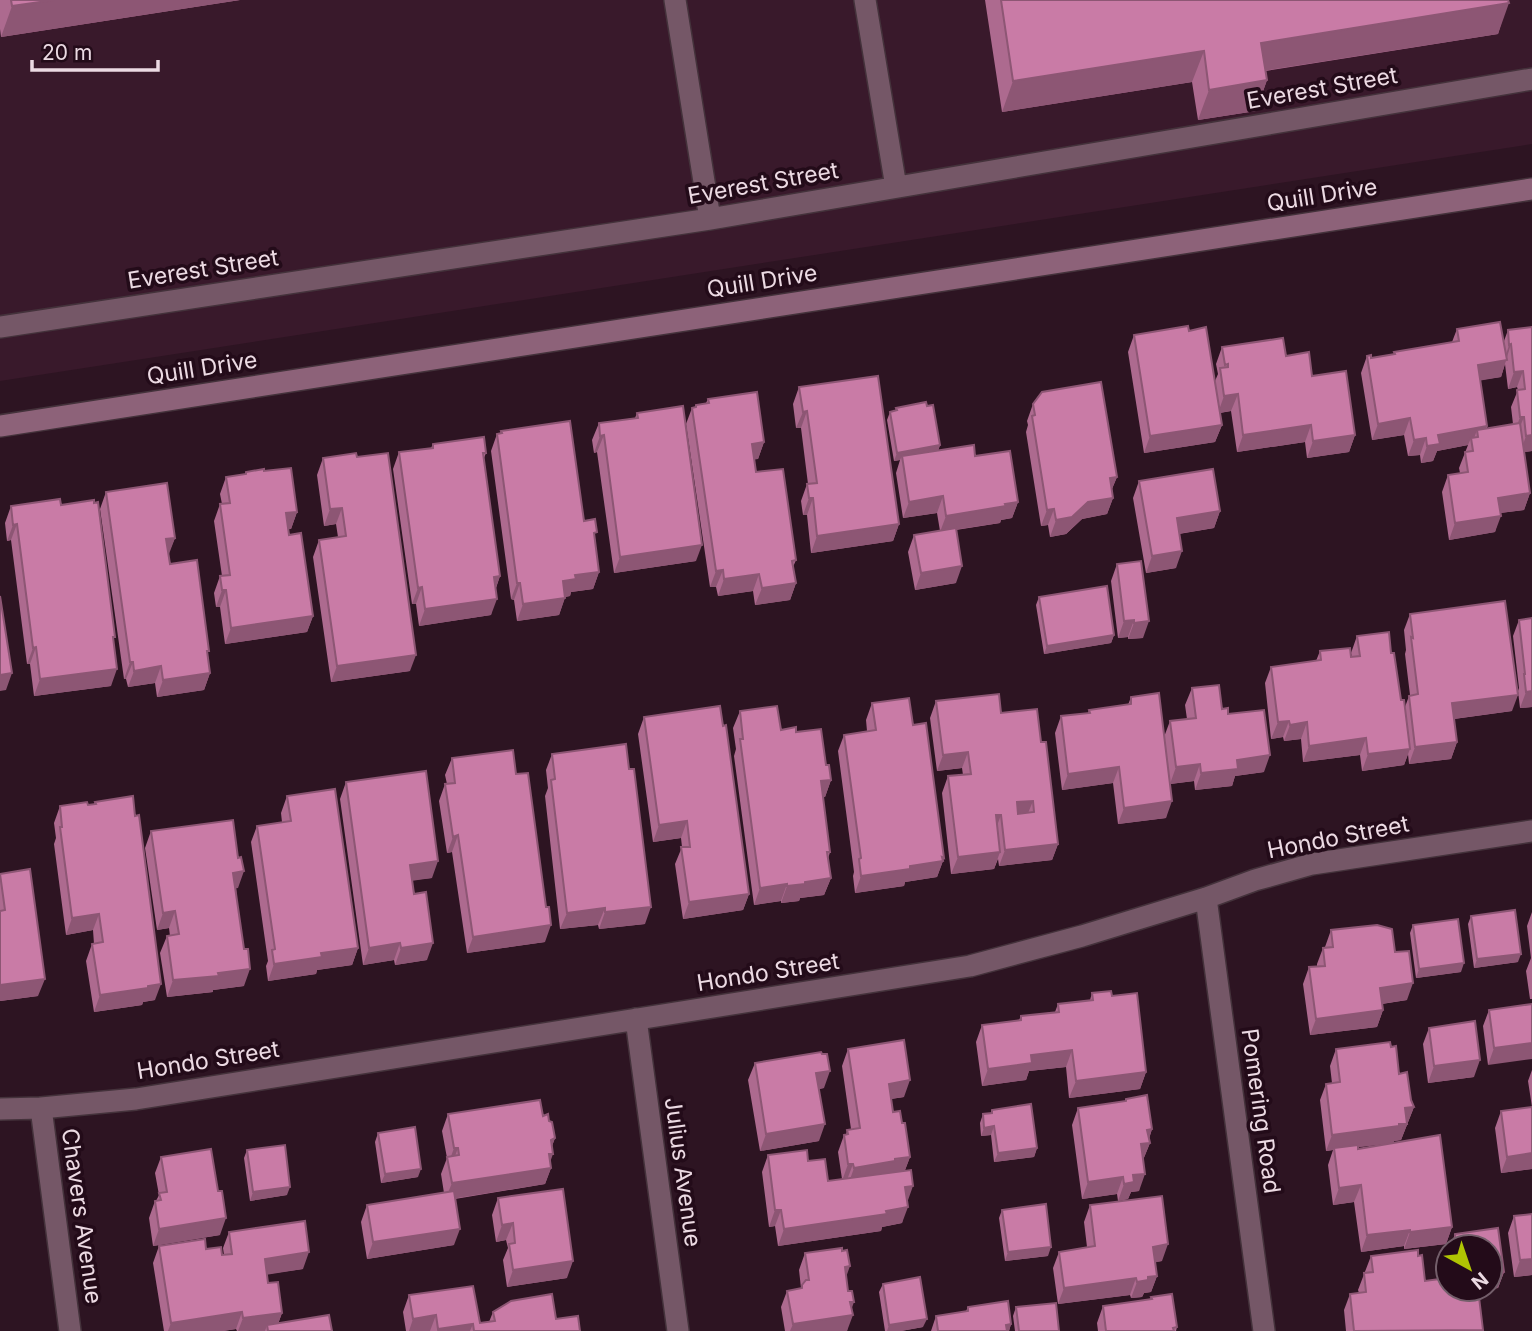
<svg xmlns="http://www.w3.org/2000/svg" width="1532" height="1331" font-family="Inter,sans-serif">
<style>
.built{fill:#39192b}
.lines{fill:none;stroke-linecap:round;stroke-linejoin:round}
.lane-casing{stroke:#44323b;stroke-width:24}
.street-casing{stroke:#44323b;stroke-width:24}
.secondary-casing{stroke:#44323b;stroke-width:24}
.lane{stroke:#755767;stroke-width:21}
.street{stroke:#755767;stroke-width:21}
.secondary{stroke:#8d6279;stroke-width:21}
.wall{fill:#ad6a8f;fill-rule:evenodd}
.shaded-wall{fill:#8d5674}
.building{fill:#c97ba6;stroke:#8d5674;stroke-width:2;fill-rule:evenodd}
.labels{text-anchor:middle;stroke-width:7;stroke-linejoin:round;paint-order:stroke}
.street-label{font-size:23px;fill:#ecdae3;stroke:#230b19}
</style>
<rect width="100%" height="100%" fill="#2d1422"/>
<path class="built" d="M0,0h1532v144l-1532,237z"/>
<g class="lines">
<g class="lane-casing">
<path id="lane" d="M675,0l35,219
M865,0l31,187
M0,327l710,-108 822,-140"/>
</g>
<g class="street-casing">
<path id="street" d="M1206,898l58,433
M636,1019l42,312
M41,1108l29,223
M0,1109l41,-1 95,-9 834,-133 112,-30 124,-38 49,-18 57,-16 220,-33"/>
</g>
<g class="secondary-casing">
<path id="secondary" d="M0,426l1532,-237"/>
</g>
<use href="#lane" class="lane"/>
<use href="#street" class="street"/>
<use href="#secondary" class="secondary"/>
</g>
<path class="wall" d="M0,0h240l-239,37 -1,-8z
M985,0h523l-10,34 -232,37 1,9 -11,31 -58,9 -6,-38 -190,30z
M1532,327v124l-8,1 6,41 -6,17 -24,3 -5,19 -46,8 -7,-48 6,-17 12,-2 -1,-5 9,-23 -31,6 -4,10 -12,2 -1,-8 -12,1 -4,-21 -32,5 -11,-67 6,-17 4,2 23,-4v-2l58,-10 5,-13 47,12 4,-11zM1505,364l3,25 9,-2 1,3 -7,17 2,17 -26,4v-2l-7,-46 21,-3z
M1189,331l26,50 3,-7 -2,-10 6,-17 64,9 26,20 43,59 -6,17 -42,6 -2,-16 -68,10 -6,-41 -11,2 2,12 -7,17 -71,11 -16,-101 6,-17z
M799,387l100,137 -6,17 -82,12 -4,-38h-4l-2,-14 6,-17h1l-7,-56h-5l-3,-24z
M708,399l56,43 -6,17h-4l2,13 40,88 -3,7 3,16 -6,17 -35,5 -2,-14 -35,5 -2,-9h-6l-24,-163 6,-16 3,-1 1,-2 10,-2z
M1033,404l84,73 -5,12 1,9 -6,16 -25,5 -16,15 -16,3 -2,-12 -7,1 -15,-94 2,-7 -1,-4z
M896,408l44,37 -2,6 37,5 43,46 -6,16 -11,2 -1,3 -44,7v53l-41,7 -7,-38 6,-17 26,-4 -3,-18 -34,5 -7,-45 4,-13 -6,1 -7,-41 3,-8 5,-1z
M637,413l59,148 -82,12 -17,-121 -3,1 -2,-13 7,-17 36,-5z
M501,431l83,90 11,17 4,34 -6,17 -22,3 -1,4 -5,1 -6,18 -42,6 -3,-21 -3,-1 -20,-148 6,-17 3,-1z
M433,444l53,9 -2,5 16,118 -4,12 -5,27 -72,11 -3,-22h-4l-19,-135 6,-17 32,-4z
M323,458l87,213 -79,11 -18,-125 6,-17 19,-3 -2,-13 -12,2 -7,-51z
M264,471l33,41 -6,17h-3l1,6 24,81 -6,16 -82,12 -5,-37h-4l-2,-14 6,-17h2l-8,-55 6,-17h2l-2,-10 6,-17 19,-3 1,-2z
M1139,481l81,30 -6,17 -35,6 -3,34 -30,5 -13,-75z
M106,492l69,46 -7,16 2,10 38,92 2,17 -6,17 -47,7 -2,-14 -27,4 -2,-8h-2l-24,-170z
M61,505l53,136 -3,45 -77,10 -4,-32h-3l-16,-124 -4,1 -2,-18 6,-17z
M1117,564l26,74 -15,1v-2l-10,1 -7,-57z
M1039,597l75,38 -3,8 -67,11 -8,-49z
M1410,614l102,97 -58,8 3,23 -6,17 -42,5 -1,-10 -4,11 -42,6 -2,-16 -57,7 -2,-23 -17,2 -1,-4 -12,2 -6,-56 6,-16 45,-6 4,-10 32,6 -1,-4 6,-17 34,17 10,47 4,7 4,-11 1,-1 -5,-41 1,-4 -2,-20z
M1532,618v89l-12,1 -2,-17 1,-3 -6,-52 6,-16z
M1192,688l36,26 36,58 -29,4 -3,10 -37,4 -1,-9 -24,3 -4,34 -48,6 -5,-41 -51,7 -7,-57 6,-17 27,-3 1,-3 39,-5 3,-8 33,40 6,-16 17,-2 -2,-14z
M936,701l65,12 40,29 17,102 -6,16 -53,6 -1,-7 -4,10 -43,5 -9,-81 6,-17 15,-1 -1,-7 -25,3 -7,-53z
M872,703l41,22 31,133 -7,19 -32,5 -1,4 -49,7 -2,-17 1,-4 -16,-121 6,-16 23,-4 -1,-11z
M740,711l41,19 15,2 30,33 5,15 -6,17h-2l7,55 -2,7 3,19 -7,17 -24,3 -1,3 -18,2v-2l-27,4 -20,-149 2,-7 -3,-21z
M644,717l79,9 26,168 -6,16 -60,9 -8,-55 7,-17 -1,-9 -28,4 -15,-108z
M552,754l93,170 -46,5 -1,-4 -38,4 -15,-133 3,-8 -2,-18z
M452,758l64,16 29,168 -78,11 -15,-101 -5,1 -8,-52 6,-17h2l-2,-9z
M346,782l86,96 -20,2 15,80 -32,5 -1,-5 -31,5 -23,-166z
M287,796l71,152 -6,17 -35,5 -1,4 -48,7 -2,-15 2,-5 -17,-119 6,-16 25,-4 -1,-9z
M95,802l60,198 -12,2 -1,3 -48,7 -8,-51 6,-17h2l-1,-14 -27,5 -12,-91 2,-6 -2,-15 6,-17 28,-1 6,-1z
M151,831l87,57h-2l8,98 -31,4v2l-46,5 -7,-44 7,-17h3l-1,-8 -12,2 -12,-82z
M0,874l38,122 -38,5z
M1532,912v87h-2l-4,-28 5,-13 -4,-32z
M1471,916l47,46 -44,6 -6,-44z
M1413,925l48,47 -45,6 -6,-45z
M1331,930l64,22 12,48 -25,4 1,6 -6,17 -67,8 -7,-51 6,-17h8v-3l6,-16 2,-1z
M1092,993l20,3 34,76 -6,17 -71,9 -3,-31 -37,4 -3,9 -44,6 -6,-44 6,-17 37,-5 2,-4 34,-4 3,-8 32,-4z
M1532,1004l-44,61 -5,-39 6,-16z
M1429,1028l45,49 -46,6 -5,-39z
M1391,1047l8,27 15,33 -13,33 -7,1 -1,2 -35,4v2l94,78 -6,17 -42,5v-3l-43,6 -7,-50 -21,3 -5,-40 5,-15 -7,1 -6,-51 6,-16 6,-1 -2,-17 6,-17z
M848,1049l56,48 -13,2 2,13 9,11 8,34 -5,13 2,32 -5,21 -20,4 -1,4 -103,15 -3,-20 -6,1 -7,-55 6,-17 40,6 20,20 14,-2 -4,-27 6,-17h2l1,-5 4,-1 -9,-63z
M755,1063l69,25 -5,1v52l-59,10 -12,-71z
M1532,1070v99l-31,4 -6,-45 6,-17 31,-4 -4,-26z
M1126,1099l26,30 -3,10 1,4 -7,17 -4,31 -8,1 -3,7 -10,2 -1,-7 -35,5 -10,-74 6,-17 47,-7z
M992,1110l45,38 -3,9 -40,5 -3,-27 -10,1 -1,-13 3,-9h7z
M448,1114l95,2 6,5 6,17 -3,8 -2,17 1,5 -6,16 -90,15 -1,46 -87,14 -6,-37 6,-17 77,-12 -3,-19 6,-16 -5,-27z
M378,1133l40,44 -37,6 -6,-41z
M247,1150l40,45 -37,6 -6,-43z
M161,1157l57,34 2,44 -67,11 -4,-28 6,-17h1l3,-6 -4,-22z
M498,1198l69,80 -60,9 -4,-27 5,-12 -2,-8 -10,2 -4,-27z
M1090,1205l72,56 -7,1 2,14 -6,16 -7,1 -2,4 -11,1 -1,-3 -72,9 -5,-36 6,-16 28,-5 -3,-25z
M1002,1210l46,46 -43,5 -6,-43z
M1532,1214v61l-18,2 -6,-44 6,-17z
M1498,1228l6,44 -6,16 -20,3 4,40h-136l-2,-21 6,-16 9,-1 -1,-3 13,-34 47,-6v6l4,-1 3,26 23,-3v11h42v-42h-40l5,-13z
M229,1232l74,37 -36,5 1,9 14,30 -4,11 54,7h-95l-1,-2 -13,2h-59l-11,-68 6,-17 47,3 18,6 -1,-7z
M805,1253l41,23 5,33 -4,22h-62l-4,-24 6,-16 14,-3 -2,-18z
M883,1284l40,43 -22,4h-16l-6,-39z
M409,1295l71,28 9,-1 4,-10 63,7 24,12h-174l-3,-19z
M1151,1297l26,30 -1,4h-78l-1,-8 6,-17 47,-7z
M968,1307l43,17 -2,7h-78l5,-15 30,-5z
M1016,1307l43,24h-44l-2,-15z"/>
<path class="shaded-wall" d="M54,0h186l-239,37 11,-31z
M1509,3l-11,31 -248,39 11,-30z
M1204,51l-12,31 -190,30 11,-31z
M1267,80l-11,31 -58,9 11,-30z
M1511,344l-10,33 -29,5 6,-17 26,-4 5,-16z
M1523,371l-6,16 -9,2 6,-17z
M1238,394l-7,17 -13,2 6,-17z
M807,411l-6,17h-5l7,-16z
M1520,417h4l-7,17h-3z
M1410,418l-6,17 -32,5 6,-16z
M1222,425l-7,17 -71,11 6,-17z
M1311,425l-6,17 -68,10 6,-17z
M1487,426l-6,17 -3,-6 -1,-7 -5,14 -1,-6 -3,7 -31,6 -4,10 -12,2 6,-17 11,-11z
M604,435l-7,17 -3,1 6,-17z
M1355,435l-6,17 -42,6 6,-17z
M1532,435v16l-12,2 6,-17z
M1426,438l-6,17 -12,1 6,-16z
M764,442l-6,17 -12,2 6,-17z
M940,445l-3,9 -35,2 -2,4 -6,1 3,-8z
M1117,477l-7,16v-15z
M1530,493l-6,17 -32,4 6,-16z
M943,496l-6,17 -34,5 6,-16z
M809,498h4l-6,17h-4z
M1113,498l-6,16 -25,5 -16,15 -16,3 6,-17 32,-18z
M1018,502l-6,16 -11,2 -1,3 -60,9 6,-16z
M342,508l-6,16 -12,2 6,-17z
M1054,509l-6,16 -7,1 6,-16z
M1220,511l-6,17 -43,7 6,-17z
M297,512l-6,17 -12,1 7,-17z
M1501,516l-6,16 -46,8 6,-17z
M17,524l-6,16 -4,1 6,-16z
M899,524l-6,17 -82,12 6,-17z
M175,538l-6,16 -9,1 6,-16z
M702,545l-6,16 -82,12 6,-16z
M1182,551l-6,17 -30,5 6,-17z
M962,566l-6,17 -41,7 6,-17z
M723,570l-7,17h-6l6,-16z
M599,572l-6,17 -22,3 -1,4 -13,2 6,-17 12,-6z
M759,574l-6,17 -35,5 6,-17z
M500,576l-6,17v-16z
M517,583h3l-6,17 -3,-1z
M796,583l-6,17 -35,5 7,-17z
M422,587l-6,17h-4l6,-16z
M222,590h4l-6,17h-4z
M565,598l-6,17 -42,6 6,-17z
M497,599l-6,16 -72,11 6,-17z
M313,616l-6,16 -82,12 6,-16z
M1134,620l-6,17 -10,1 6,-17z
M1149,621l-6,17 -15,1 6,-16z
M1114,635l-3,8 -67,11 3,-8z
M36,647l-6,17h-3l6,-16z
M416,655l-6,16 -79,11 6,-16z
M130,662h3l-7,17h-2z
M161,666l-6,17 -27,4 6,-16z
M117,669l-6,17 -77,10 6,-17z
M12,673l-6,17 -6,1v-16z
M210,673l-6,17 -47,7 6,-17z
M1532,691v16l-12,1 6,-16z
M1518,695l-6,16 -66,9 6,-17z
M1289,721l-6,16 -12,2 7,-17z
M1307,722l-6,17 -17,2 6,-16z
M1366,738l-6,17 -57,7 6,-16z
M1457,742l-6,17 -42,5 6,-17z
M1410,749l-6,16 -42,6 6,-17z
M968,752l-6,16 -25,3 6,-16z
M1270,755l-6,17 -29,4 -3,10 -37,4 6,-17 36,-13z
M1200,764l-6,17 -24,3 6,-17z
M1119,767l-6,16 -51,7 6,-16z
M831,780l-6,17 -10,1 6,-17z
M1033,801l-7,17 -15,1 6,-17z
M1172,801l-6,17 -48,6 6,-16z
M996,815h5l-6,16z
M687,821l-6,17 -28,4 6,-17z
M458,835l-6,17 -5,1 6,-16z
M1058,844l-6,16 -53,6 6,-16z
M1000,852l-6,17 -43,5 7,-17z
M438,861l-6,17 -28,4 6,-17z
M943,861l-6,16 -32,5 -1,4 -49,7 6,-17 49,-10z
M244,871l-6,17 -11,2 6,-17z
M831,878l-7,17 -24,3 -1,3 -18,2 6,-17 18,-4z
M787,884l-6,17 -27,4 6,-17z
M749,894l-6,16 -60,9 6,-17z
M651,907l-6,17 -46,5 6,-17z
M605,908l-7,17 -38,4 7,-16z
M175,911l-6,17 -12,2 6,-17z
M99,914l-6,16 -27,5 6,-17z
M551,925l-6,17 -78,11 6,-16z
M400,943l-6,17 -31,5 6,-17z
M433,943l-6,17 -32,5 6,-17z
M358,948l-6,17 -35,5 -1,4 -48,7 6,-17 47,-11z
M1521,954l-3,8 -44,6 3,-9z
M1464,963l-3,9 -45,6 3,-9z
M250,969l-6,17 -31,4v2l-46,5 6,-17z
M45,979l-7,17 -38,5v-16z
M1413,983l-6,17 -33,5 6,-17z
M161,984l-6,16 -12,2 -1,3 -48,7 6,-17z
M1383,1010l-6,17 -67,8 6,-16z
M1532,1043v16l-44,6 6,-17z
M1072,1050l-6,17 -37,4 -3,9 -44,6 6,-17 43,-14z
M1480,1060l-6,17 -46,6 6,-17z
M830,1071l-6,17 -14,2 6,-17z
M1146,1072l-6,17 -71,9 7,-17z
M910,1080l-6,17 -21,3 6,-16z
M1414,1107l-13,33 -7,1 -1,2 -59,7v-2l-1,2 -7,1 6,-16 73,-27z
M825,1124l-6,17 -59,10 6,-17z
M994,1126l-3,9 -10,1 3,-8z
M1152,1129l-5,15 3,-1 -7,17 -8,1 12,-31z
M555,1138l-6,16h4l-5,14h3l-6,16 -100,16 7,-17z
M454,1148h4l-6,16 -4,1z
M1037,1148l-3,9 -40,5 4,-9z
M1532,1153v16l-31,4 6,-16z
M910,1157l-6,16 -56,12 6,-17z
M848,1164h5l-6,16 -5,1z
M421,1169l-3,8 -37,6 4,-9z
M1145,1174l-6,17 -8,1 -3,7 -10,2 6,-17 9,-9z
M1123,1177l-6,17 -35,5 6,-17z
M1361,1185l-7,17 -21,3 6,-17z
M913,1186l-6,17 -2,-16z
M290,1187l-3,8 -37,6 3,-9z
M908,1207l-6,16 -20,4 -1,4 -103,15 6,-17z
M775,1210h6l-6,16 -6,1z
M226,1218l-6,17 -67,11 6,-17z
M513,1223l-7,17 -10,2 6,-17z
M1452,1227l-6,17 -42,5 6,-17z
M460,1229l-6,16 -87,14 6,-17z
M1410,1230l-6,16 -43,6 6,-17z
M1168,1244l-6,17 -15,3 6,-17z
M1051,1247l-3,9 -43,5 3,-9z
M309,1252l-6,17 -44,7 6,-17z
M1532,1259v16l-18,2 6,-17z
M573,1261l-6,17 -60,9 6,-17z
M850,1266l-6,17 1,-16z
M1504,1272l-6,16 -43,7 2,-6h33v-15z
M1157,1276l-6,16 -7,1 -2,4 -11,1 6,-16 11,-5z
M1136,1278l-6,17 -72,9 6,-16z
M850,1302h4l-5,14 4,-1 -6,16h-57l3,-7z
M242,1312l-6,17 -13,2h-55l3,-8z
M282,1313l-6,16 -9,-4 -2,6h-27l5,-13z
M436,1315l-6,16h-21l4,-12z
M927,1319l-4,8 -22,4h-14l2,-6z
M473,1324l-3,7h-33l1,-2z
M1011,1324l-2,7h-5l2,-6z"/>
<path class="building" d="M11,0h43l-42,6z
M1001,0h507l1,3 -248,40 6,37 -58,10 -5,-39 -191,30z
M1500,322l7,38 -29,5 9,61 -49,9 2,9 -13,2 -1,-8 -12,2 -4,-22 -32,6 -11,-68 4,-1v3l24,-4 -1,-2 65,-11 -2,-12z
M1188,326l1,5 17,-4 16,98 -72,11 -16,-101z
M1532,327v108l-6,1 -2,-19h-4l-3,-27 8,-1 -2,-18 -9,1 -3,-28 -2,1 -1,-15z
M1283,338l3,18 23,-4 3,24 34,-5 9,64 -42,6 -2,-16 -68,10 -5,-41 -14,2 -4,-28 8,-1v-3l-3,1 -3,-18z
M878,376l21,148 -82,12 -4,-38h-4l-2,-14 10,-1 -10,-72 -4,1 -4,-25z
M1101,382l16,95 -7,1 3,20 -25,4 -16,15 -16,3 -2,-11 -7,1 -15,-94 3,-1 -2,-11 9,-12z
M757,392l7,50 -12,2 4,28 27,-3 13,91 -4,1 4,22 -34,5 -3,-14 -35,5 -1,-9 -7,1 -24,-163 4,-1v-2l13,-2 -1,-4z
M926,402l1,4 6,-1 7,40 -43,8 -7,-41 7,-2 -1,-2z
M683,406l19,139 -82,12 -16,-122 -4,1 -1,-13 39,-5 -1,-5z
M570,421l14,100 11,-2 2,13 -3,1 5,39 -24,3 1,4 -13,2 2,17 -42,6 -3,-21h-3l-20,-149 5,-1 -1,-2z
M1520,423l10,70 -32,5 3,18 -46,7 -7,-48 20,-3 -3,-20 8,-1 -2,-13 7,-1 -1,-7z
M484,437l2,16h-3l17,123 -6,1 3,22 -72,10 -3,-22 -4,1 -19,-136 34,-4v-4z
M974,445l1,11 35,-5 8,51 -13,2 1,2 -60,10 -3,-20 -34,6 -7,-46z
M356,453l1,4 31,-4 28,202 -79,11 -18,-126 27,-4 -4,-28 -12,1 -7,-51z
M291,468l6,44 -11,1 3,22 12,-2 12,83 -82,12 -5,-38h-4l-2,-14 10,-1 -10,-71 10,-1 -4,-26 20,-3v-2l18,-3v2z
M1213,469l7,42 -43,7 5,33 -30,5 -13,-75z
M167,483l8,55 -9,1 4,25 27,-4 12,91h-2l3,22 -47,7 -2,-14 -27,5 -1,-9h-3l-24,-170z
M60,499l1,6 33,-5v3l4,-1 17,135h-2l4,32 -77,10 -4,-32 -3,1 -16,-124 -4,1 -2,-19z
M956,528l6,38 -41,7 -7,-38z
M1141,561l8,60 -15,2v-3l-10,1 -7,-57z
M1107,586l7,49 -67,11 -8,-49z
M0,596l12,77 -12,2z
M1505,601l13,94 -66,8 5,39 -42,5 -6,-51 9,-2 -7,-57 2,1 -3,-24z
M1532,618v73l-6,1 -2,-18h1l-6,-54z
M1389,632l2,21h3l7,47h3l6,49 -42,5 -2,-16 -57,8 -2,-24 -17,3 -1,-4 -11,1 -7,-55 50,-7 -1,-9 30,-3 1,9 9,-1 -3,-20z
M1219,685l3,24 6,-1v6l36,-4 6,45 -33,5 1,9 -37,4 -1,-9 -24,3 -6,-46 26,-3 -4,-30z
M1159,693l13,108 -48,7 -5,-41 -51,7 -7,-58 29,-3 -1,-3 42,-6v-7z
M999,694l2,19 36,-4 4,33h5l12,102 -53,6 -4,-35h-5l4,37 -42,5 -10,-81 23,-2 -3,-22 -25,3 -7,-54zM1033,801l1,11 -16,2 -1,-12z
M909,698l4,27 13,-2 18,135 -2,-1 1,4 -33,5v3l-49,7 -2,-17 2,-1 -17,-123 32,-5 -4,-27z
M720,706l3,20 3,-1 23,169 -60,8 -8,-55h9l-3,-26 -28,4 -15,-108z
M777,706l4,24 15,-3v5l25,-3 5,36h3l2,15 -10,1 9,71h-3l4,26 -26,4v2l-18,2v-2l-27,4 -20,-149h3l-3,-28z
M626,744l3,25h5l17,138 -46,5v-4l-38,5 -16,-133 4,-1 -3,-25z
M513,750l3,24 12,-1 18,134h3l2,18 -78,12 -15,-102 -5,2 -8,-53 10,-1 -3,-25z
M426,771l12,90 -28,4 4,29 12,-2 7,51 -32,5 -1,-5 -31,5 -23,-166z
M335,789l23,159 -37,5 1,4 -48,7 -2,-14 3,-1 -18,-123 34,-5 -4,-25z
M133,796l2,20 4,-1 22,169 -13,2v2l-48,7 -8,-51 11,-2 -4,-28 -27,4 -12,-91h2l-2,-21 27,-4 1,3 8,-1 -1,-2z
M233,820l5,38 3,-1 3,14 -11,2 11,76h4l2,20 -32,4 1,3 -46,4 -6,-44 12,-2 -4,-23 -12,2 -12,-82z
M30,869l15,110 -45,6v-74l5,-1 -5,-36z
M1515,910l6,44 -44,5 -6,-43z
M1458,919l6,44 -45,6 -6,-44z
M1377,925l15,4 3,23 14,-1 4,32 -33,5 3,22 -67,9 -7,-52 16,-1 -2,-18 10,-1 -2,-17z
M1111,991l1,5 25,-3 9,79 -70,9 -4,-31 -41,5 1,8 -44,6 -6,-44 39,-5v-4l38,-4 -1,-8 35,-4 -1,-7z
M1532,1004v39l-38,5 -5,-38z
M1475,1021l5,39 -46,6 -5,-38z
M904,1040l6,40 -21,4 4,28 7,-1 2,12h3l5,34 -15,2v2l-41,7 -1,-4h-5l-4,-29 4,-1 -1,-4 13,-2 -12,-79z
M1390,1042l1,5 5,-1 3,28 8,-2 4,28 3,7 -9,1 2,16h-8v2l-67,9 -6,-51 14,-2 -4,-33z
M821,1052l1,2h5l3,17 -14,2 9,51 -59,10 -11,-71z
M1147,1095l5,34 -5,1 3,13 -9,1 4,30 -12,1 1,7 -10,2 -1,-7 -35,5 -10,-74 48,-7v-2z
M540,1100l3,16 5,-2 1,7 3,1 3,16 -4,2 2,14h-4l2,14 -99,15 -5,-26 12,-2 -1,-7h-4l-6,-34z
M1031,1104l6,44 -39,5 -4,-27 -10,2 -1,-14 9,-1v-3z
M1532,1107v46l-25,4 -6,-46z
M415,1127l6,42 -36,5 -7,-41z
M1440,1135l12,92 -42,5v-2l-43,5 -6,-50 -22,3 -5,-40 24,-3v4z
M285,1145l5,42 -37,5 -6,-42z
M211,1149l7,42h4l4,27 -67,11 -4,-28 6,-1 -2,-7 8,-1 -6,-35z
M807,1150l1,11 17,-2 3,22 83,-11 2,16 -8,1 3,20 -22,4 1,3 -103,15 -3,-19h-6l-7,-55z
M563,1189l10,72 -60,9 -4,-26 6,-1 -2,-20 -11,2 -4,-27z
M454,1191l6,38 -87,13 -6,-37z
M1162,1196l6,48 -15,3 4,29 -9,1v3l-11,2 -1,-4 -72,10 -5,-36 36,-6 -5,-41z
M1046,1204l5,43 -43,5 -6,-42z
M1532,1214v45l-12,1 -6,-44z
M305,1221l4,31 -44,7 3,24 10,-1 4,31 -39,5 -1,-6 -71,11 -12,-77 46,-7 1,10 15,-2 1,8 10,-1 -3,-22z
M1498,1228l6,44 -14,2v-27h-34l-1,-13z
M842,1248v3l5,-1 3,16 -5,1 3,24h4l2,11h-4l3,13 -60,9 -6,-33 15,-3v-3l4,-5h3l-4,-27z
M1418,1250v6l4,-1 3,26 23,-3v11h30l5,41 -129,1 -4,-37 16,-2 -2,-19 9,-1 -2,-16z
M920,1277l7,42 -38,6 -6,-41z
M473,1286l7,37 15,-2 -2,-9 18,-11 41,-7 4,25 22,-3 2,15h-106l-1,-7 -35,5 -2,-14 -23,4 -4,-24z
M1172,1294l5,33 -4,1 1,3h-68l-3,-25 49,-7 -1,-2z
M1008,1301l3,23 -5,1 1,6h-69l-2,-15 32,-5v-4z
M1056,1303l3,28h-40l-3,-24z
M329,1315l3,16h-64l-1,-6z"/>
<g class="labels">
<g class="street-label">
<text transform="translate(1322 88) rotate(-10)" y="8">Everest Street</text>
<text transform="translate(763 183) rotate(-10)" y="8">Everest Street</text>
<text transform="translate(1322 195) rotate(-9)" y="8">Quill Drive</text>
<text transform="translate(203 269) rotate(-9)" y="8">Everest Street</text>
<text transform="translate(762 281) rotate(-9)" y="8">Quill Drive</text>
<text transform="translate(202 368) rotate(-9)" y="8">Quill Drive</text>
<text transform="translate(1338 837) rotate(-11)" y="8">Hondo Street</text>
<text transform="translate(768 972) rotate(-9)" y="8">Hondo Street</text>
<text transform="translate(208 1060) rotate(-9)" y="8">Hondo Street</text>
<text transform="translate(1261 1111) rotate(82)" y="8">Pomering Road</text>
<text transform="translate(683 1172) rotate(82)" y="8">Julius Avenue</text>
<text transform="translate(82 1216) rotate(82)" y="8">Chavers Avenue</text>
</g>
</g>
<g transform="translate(1469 1268) rotate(140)"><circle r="33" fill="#230b19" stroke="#735e6a" stroke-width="2"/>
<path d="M0-5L12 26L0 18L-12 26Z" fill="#b0c503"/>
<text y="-10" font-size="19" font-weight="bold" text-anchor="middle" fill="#ecdae3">N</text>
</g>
<path d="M32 60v10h126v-10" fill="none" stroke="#ecdae3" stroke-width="3.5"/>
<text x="42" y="60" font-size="21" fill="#ecdae3" stroke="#230b19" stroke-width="5" paint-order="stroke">20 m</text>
</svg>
